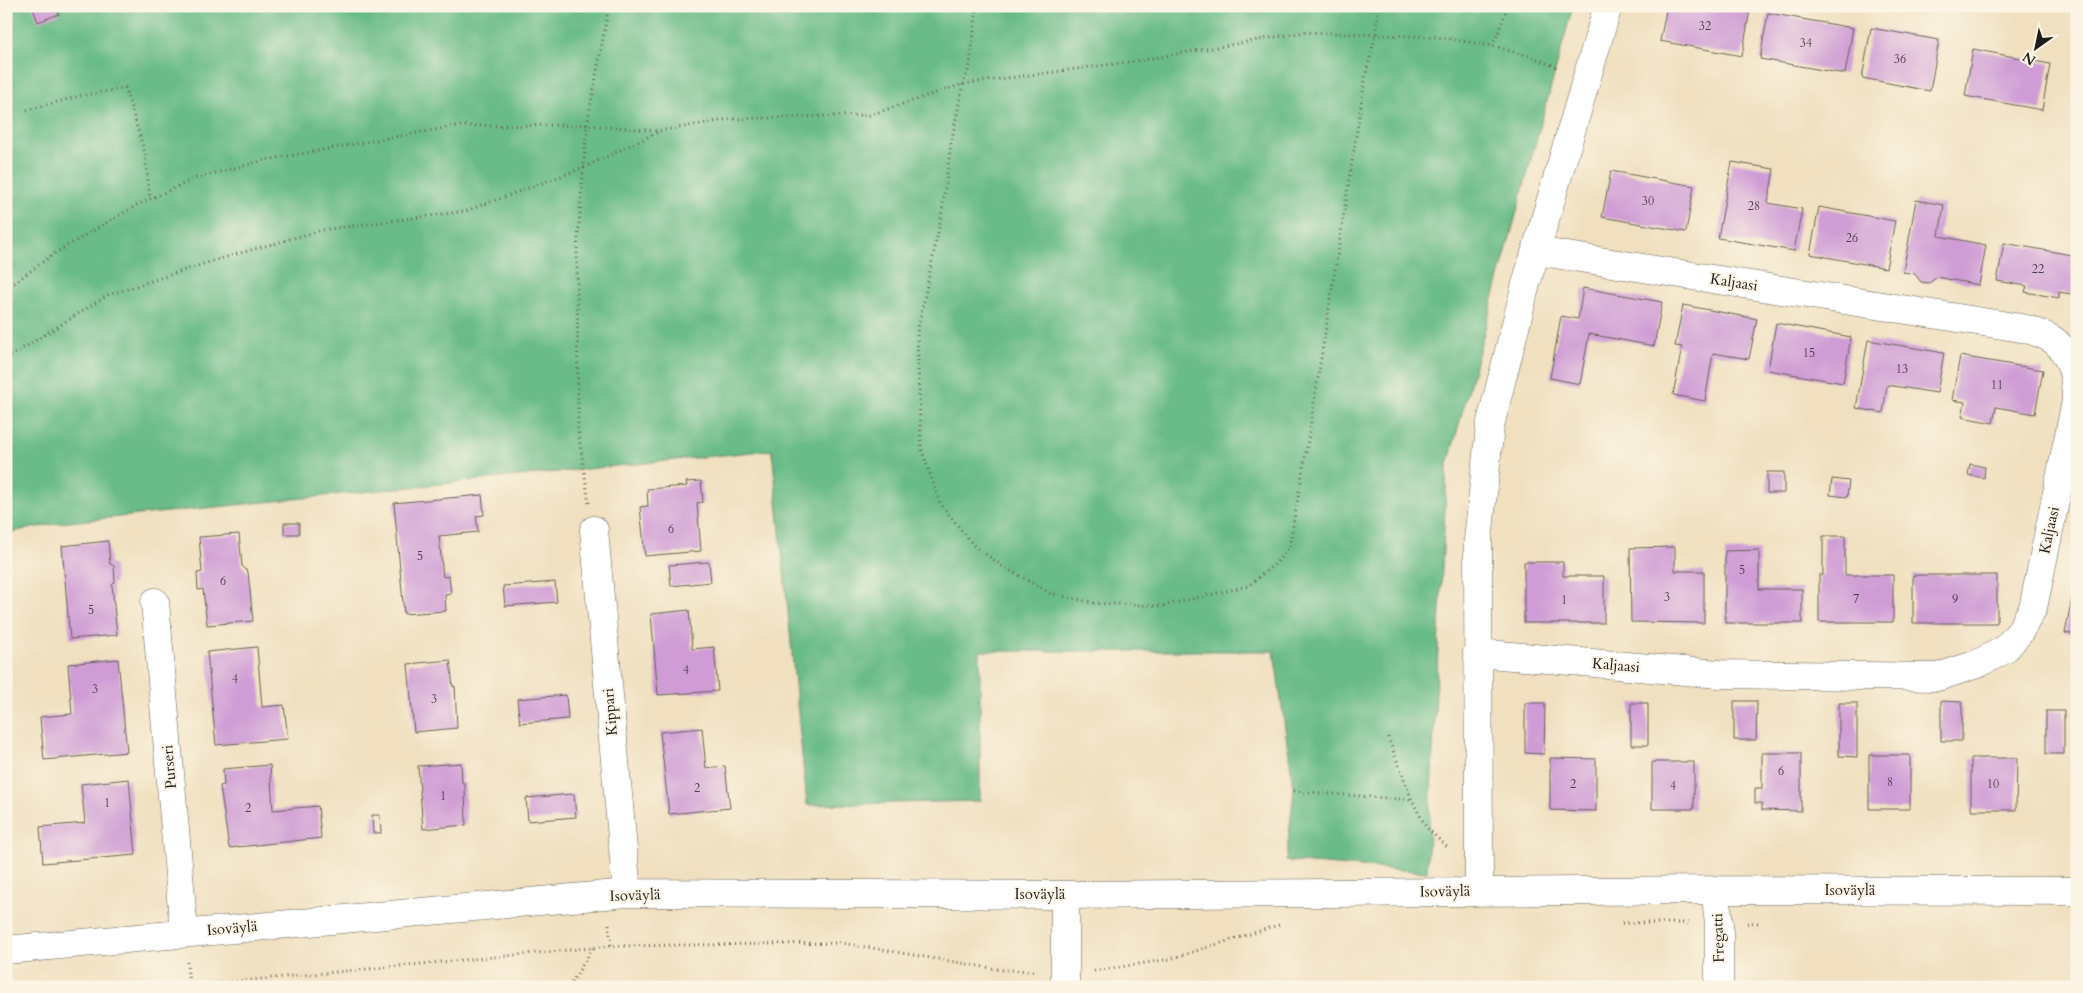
<svg xmlns="http://www.w3.org/2000/svg" width="2083" height="993" font-family="Cardo,serif">
<style>
.forest{fill:#69bb87;stroke:#426c52}
.building{fill:#cf9cd5}
.lines{fill:none;stroke-linecap:round;stroke-linejoin:round}
.minor-casing{stroke:#666155;stroke-width:29}
.path{stroke:#666155;stroke-width:3;stroke-dasharray:1 4;stroke-linecap:butt}
.minor{stroke:#fff;stroke-width:28}
.labels{text-anchor:middle;stroke-width:4;stroke-linejoin:round;paint-order:stroke}
.number-label{font-size:12px;fill:#493c4a}
.street-label{font-size:15px;fill:#1c1c1c;stroke:#fcf5e5}
</style>
<rect width="100%" height="100%" fill="#fcf5e5"/>
<filter id="ink" filterUnits="userSpaceOnUse"><feTurbulence type="fractalNoise" baseFrequency=".02" numOctaves="2"/><feDisplacementMap in="SourceGraphic" scale="10" xChannelSelector="R" yChannelSelector="G"/><feConvolveMatrix kernelMatrix="1 2 1 2 8 2 1 2 1" color-interpolation-filters="sRGB"/></filter>
<filter id="wash" filterUnits="userSpaceOnUse"><feTurbulence type="fractalNoise" baseFrequency=".0096" numOctaves="4" result="noise"/><feDisplacementMap in="SourceGraphic" scale="20" xChannelSelector="R" yChannelSelector="G"/><feGaussianBlur stdDeviation="1.12" result="paint"/><feColorMatrix in="noise" values="0 0 0 0 0 0 0 0 0 0 0 0 0 0 0 0 0 1.4 0 .05"/><feComposite in="paint" operator="in"/></filter>
<g filter="url(#wash)">
<rect width="100%" height="100%" fill="#f0e0c0"/>
<path class="forest" d="M6,6h1567l-126,462 -20,404 -141,-11 8,-70 -20,-140h-294v150l-173,4 -35,-355 -712,73 -54,10z"/>
<g id="blocks">
<path class="building" d="M32,6h24l3,8 -21,8z
M1667,6h62l21,4 -8,46 -82,-15z
M1768,13l85,15 -8,46 -85,-15z
M1871,28l68,12 -9,51 -68,-13z
M1973,49l77,15 -8,46 -77,-14z
M1732,162l42,7 -6,34 34,6 -8,42 -76,-13z
M1611,171l83,15 -8,46 -84,-15z
M1916,200l28,5 -5,31 47,9 -7,40 -42,-8 -8,6 -8,-1 -6,-8 -12,-2z
M1819,207l76,14 -9,47 -76,-14z
M2004,243l73,13 -1,39 -17,-3v6l-34,-6 2,-6 -30,-5z
M1583,288l79,14 -8,44 -65,-12 -9,50 -30,-6 11,-62 17,3z
M1683,305l74,14 -8,40 -36,-6 -8,48 -32,-6 9,-48 -7,-1z
M1776,323l75,14 -8,46 -75,-13z
M1868,340l76,13 -7,40 -50,-8 -4,28 -27,-5z
M1960,356l83,14 -8,44 -39,-7 -3,16 -31,-6 3,-15 -13,-2z
M1970,464l15,3 -1,11 -16,-3z
M1767,472h17v21h-17z
M1832,479l17,2 -2,16 -17,-2z
M701,481l2,21 -6,1 4,48 -56,5 -5,-49 8,-1 -1,-17 40,-3 -1,-4z
M482,495l2,20 -8,1 2,16 -39,4 4,41 6,-1 2,18 -6,1 1,16 -42,3 -10,-111z
M284,523h15v11h-15z
M239,534l3,32 6,6 5,49 -46,4 -4,-36 -5,1 -1,-17 5,-1 -3,-35z
M1823,536h22v39h48v47h-74v-47h4z
M108,541l2,23 4,2 1,16 -3,3 5,50 -47,4 -8,-93z
M1675,547v24h29v52l-73,-1 -1,-74z
M1759,550v39h43v34h-77v-72z
M709,562l2,20 -40,4 -2,-21z
M1524,562h39v14h41v47h-80z
M1913,575h84v48h-84z
M555,582l2,20 -52,4 -2,-20z
M2073,593l4,1v41l-12,-2z
M689,610l3,39 22,-2 4,44 -60,4 -7,-81z
M257,647l5,60 22,-2 4,34 -72,6 -9,-93z
M118,659l9,93 -83,8 -4,-43 32,-3 -4,-50z
M450,660l3,27 2,-1 2,42 -43,4 -6,-68z
M566,695l2,24 -48,4 -3,-24z
M1734,701h23l-1,39h-22z
M1941,701l21,1v39h-21z
M1525,703h20l-1,51 -19,-1z
M1631,703h17v42h-17z
M1839,703h18v54l-18,-1z
M2046,711h18v43h-18z
M702,728l4,40 19,-2 5,42 -61,6 -9,-82z
M1762,753h39v58l-39,-1v-7h-7v-15h7z
M1869,755h41v54h-41z
M1550,758l46,1v52l-46,-1z
M1971,758h46l-1,52h-45z
M1652,762h42v47h-42z
M461,763l1,20h3l1,42 -43,4 -5,-63z
M270,765l3,45 45,-4 3,32 -92,10 -9,-62 4,-1 -1,-16z
M129,779l7,76 -93,8 -3,-36 45,-4 -4,-39z
M574,794l2,23 -48,4 -2,-23z
M372,815h8l1,18h-8z"/>
</g>
</g>
<g filter="url(#ink)">
<use href="#blocks" fill-opacity="0" stroke="#666155" stroke-width="1"/>
<g class="lines">
<g class="minor-casing">
<path id="minor" d="M594,530l33,363
M155,602l29,330
M1477,653l242,21 219,3 39,-13 27,-14 15,-17 14,-25 43,-207c0,-21 -4,-47 -23,-61 -7,-5 -18,-8 -26,-11l-491,-78
M1715,890l4,33v64
M1479,891l-1,-351 12,-114 36,-142 82,-278
M1065,895v92
M6,950l621,-57 438,2 650,-5 362,1"/>
</g>
<path class="path" d="M977,6l-7,59 -7,19 -12,60 -10,74 -24,115 4,115 19,55 33,42 29,21 48,27 44,10 68,3 86,-20 27,-22 14,-16 19,-107 58,-368 10,-39 2,-28
M1493,46l15,-40
M27,110l53,-14 45,-8 20,65 5,46
M6,289l49,-36 82,-48 59,-27 70,-18 190,-34 131,-1 72,6 71,-12 140,-4 93,-31 173,-23 169,-29 133,5 55,9 36,10 30,12
M6,359l102,-64 108,-35 106,-30 144,-19 117,-43 75,-36
M589,503l-11,-73 -1,-180 10,-125 22,-119
M1388,737l24,63 14,27 23,22
M1294,791l118,9
M1622,923h67
M1747,923h14
M609,924l2,22
M187,962l2,24
M1094,971l76,-12 109,-34
M176,987l435,-41 231,-3 161,27 32,1
M569,987l24,-39"/>
<use href="#minor" class="minor"/>
</g>
</g>
<g class="labels">
<g class="number-label">
<text x="1705" y="30">32</text>
<text x="1806" y="47">34</text>
<text x="1900" y="63">36</text>
<text x="1648" y="205">30</text>
<text x="1754" y="210">28</text>
<text x="1852" y="242">26</text>
<text x="2038" y="273">22</text>
<text x="1809" y="357">15</text>
<text x="1902" y="373">13</text>
<text x="1997" y="389">11</text>
<text x="671" y="533">6</text>
<text x="420" y="560">5</text>
<text x="1742" y="574">5</text>
<text x="223" y="585">6</text>
<text x="1667" y="601">3</text>
<text x="1856" y="603">7</text>
<text x="1955" y="603">9</text>
<text x="1564" y="604">1</text>
<text x="91" y="614">5</text>
<text x="686" y="674">4</text>
<text x="235" y="683">4</text>
<text x="95" y="693">3</text>
<text x="434" y="703">3</text>
<text x="1781" y="775">6</text>
<text x="1890" y="786">8</text>
<text x="1573" y="788">2</text>
<text x="1993" y="788">10</text>
<text x="1673" y="790">4</text>
<text x="697" y="792">2</text>
<text x="443" y="800">1</text>
<text x="107" y="807">1</text>
<text x="248" y="812">2</text>
</g>
<g class="street-label">
<text transform="translate(1734 282) rotate(9)" y="5">Kaljaasi</text>
<text transform="translate(2049 530) rotate(-78)" y="5">Kaljaasi</text>
<text transform="translate(1616 665) rotate(5)" y="5">Kaljaasi</text>
<text transform="translate(610 712) rotate(-95)" y="5">Kippari</text>
<text transform="translate(169 767) rotate(-95)" y="5">Purseri</text>
<text x="1850" y="895">Isoväylä</text>
<text transform="translate(1445 891) rotate(-1)" y="5">Isoväylä</text>
<text x="1040" y="899">Isoväylä</text>
<text transform="translate(635 895) rotate(-2)" y="5">Isoväylä</text>
<text transform="translate(232 928) rotate(-5)" y="5">Isoväylä</text>
<text transform="translate(1718 938) rotate(-92)" y="5">Fregatti</text>
</g>
</g>
<rect width="2083" height="993" fill="none" stroke="#fcf5e5" stroke-width="25"/>
<g transform="translate(2036 48) rotate(213)" stroke="#fcf5e5" stroke-width="4" paint-order="stroke">
<path d="M0-4L9 19L0 12L-9 19Z" fill="#1c1c1c"/>
<text y="-8" font-size="14" font-weight="bold" text-anchor="middle" fill="#1c1c1c">N</text>
</g>
</svg>
